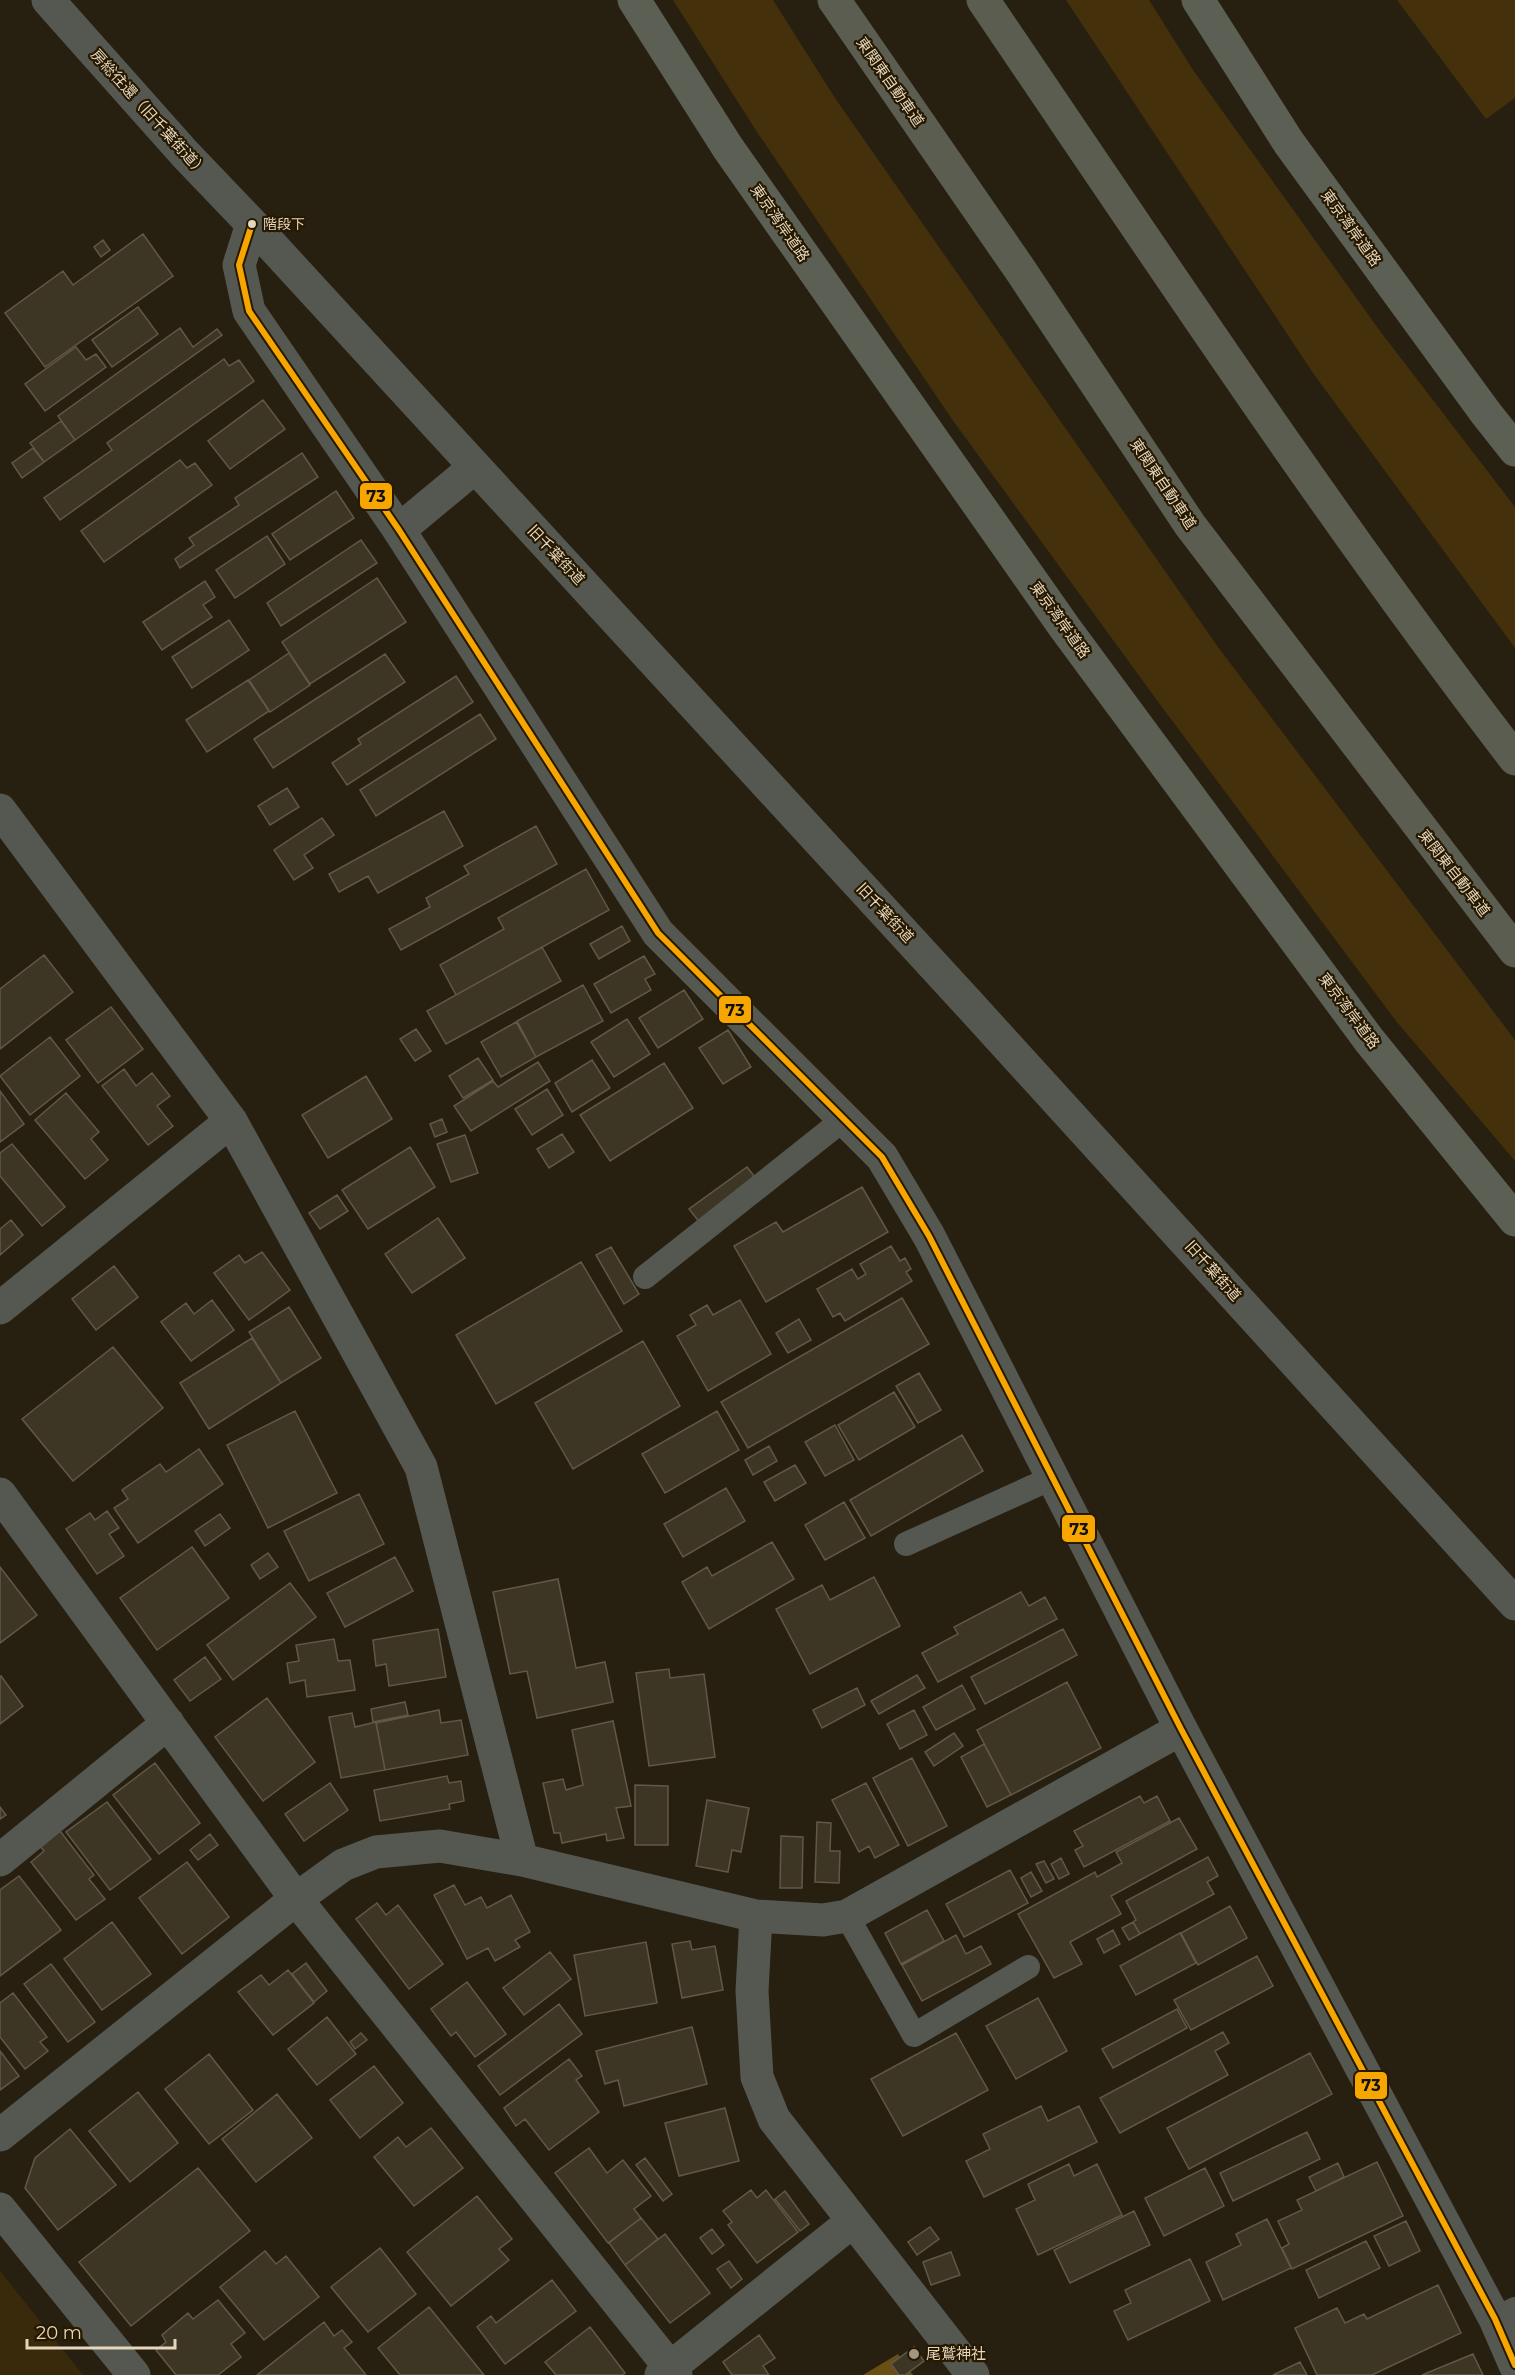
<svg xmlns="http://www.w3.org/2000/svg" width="1515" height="2375" font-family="Montserrat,'Noto Sans JP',sans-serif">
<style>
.built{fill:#392a0c}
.green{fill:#44310c}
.forest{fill:#6a4f14}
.building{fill:#3e3625;stroke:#615847;stroke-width:1.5}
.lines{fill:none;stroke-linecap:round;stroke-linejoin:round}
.service{stroke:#555851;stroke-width:24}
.minor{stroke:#555851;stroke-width:33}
.tertiary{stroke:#555851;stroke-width:33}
.trunk{stroke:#5c5f54;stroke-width:33}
.motorway{stroke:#5b5d51;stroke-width:33}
.bus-1-casing{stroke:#261900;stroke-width:10}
.bus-1{stroke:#f7a600;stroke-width:6}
.bus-dot{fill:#e5d6bc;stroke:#261900;stroke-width:2}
.poi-dot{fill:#a29680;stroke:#261900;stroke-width:2}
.labels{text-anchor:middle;stroke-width:4.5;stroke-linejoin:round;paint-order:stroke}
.bus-label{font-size:14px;fill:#e5d6bc;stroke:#261900;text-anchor:start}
.street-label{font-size:15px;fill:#e5d6bc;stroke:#261900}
.poi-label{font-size:15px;fill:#e5d6bc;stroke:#261900;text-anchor:start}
.line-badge{stroke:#261900;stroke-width:2}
.pale-badge-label{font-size:16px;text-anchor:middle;font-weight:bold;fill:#111}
</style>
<rect width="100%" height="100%" fill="#271f10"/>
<path class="built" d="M0,2271l83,104h-83z"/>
<path class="green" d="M673,0h100l62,98 383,549 297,393v121l-119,-140 -237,-318 -205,-281 -197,-290z
M1066,0h83l44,70 187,261 135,176v141l-202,-275z
M1397,0h118v98l-29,21z"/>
<path class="forest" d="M898,2354l15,21h-50z"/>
<path class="building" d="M143,234l30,42 -128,91 -40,-54 58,-42 10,14z
M103,240l7,10 -9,7 -7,-10z
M138,307l20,27 -46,33 -20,-27z
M180,328l13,19 24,-18 5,6 -147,105 -17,-24z
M76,347l10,13 10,-6 10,13 -61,44 -20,-27z
M224,359l5,7 10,-6 15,21 -194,139 -16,-22 68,-48 -5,-7z
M263,400l22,29 -55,40 -22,-28z
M61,421l14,19 -31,22 -14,-19z
M33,448l11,14 -22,16 -10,-15z
M302,453l16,24 -138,91 -5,-9 19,-14 -5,-7 50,-33 -4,-7z
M180,460l7,8 8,-5 17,22 -108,77 -23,-31z
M336,491l18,27 -64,42 -18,-26z
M267,536l18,28 -50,34 -19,-28z
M361,540l16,23 -96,63 -14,-23z
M377,578l29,44 -96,62 -28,-42z
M205,581l10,16 -12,8 9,12 -50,33 -19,-28z
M229,620l20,30 -57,38 -20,-31z
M289,653l21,32 -40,27 -21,-32z
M385,654l20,28 -132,86 -19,-29z
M456,676l17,26 -126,83 -15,-22 29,-19 -3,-5z
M248,680l21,31 -62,41 -21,-32z
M480,714l16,25 -120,77 -16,-26z
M287,788l12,19 -29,18 -12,-19z
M444,811l19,35 -85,47 -10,-17 -29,16 -10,-18z
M322,818l12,17 -30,20 9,13 -19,12 -20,-30z
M536,826l21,38 -156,86 -12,-21 41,-22 -4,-9 43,-24 -5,-8z
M586,869l23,41 -153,85 -16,-30 64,-36 -6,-11z
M622,926l8,15 -31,18 -9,-15z
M542,947l19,34 -115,63 -19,-33z
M44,955l29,37 -73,57v-60z
M644,956l11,18 -10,5 6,11 -40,23 -17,-29z
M583,985l20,36 -67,36 -19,-36z
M684,990l19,29 -45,29 -19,-30z
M111,1007l32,42 -45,34 -32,-43z
M627,1019l23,35 -36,23 -23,-35z
M516,1022l20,35 -35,20 -20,-35z
M416,1029l15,22 -16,10 -15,-22z
M728,1030l23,37 -28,17 -24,-36z
M50,1037l30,39 -50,39 -30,-39z
M478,1058l15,22 -30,18 -14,-22z
M592,1060l18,28 -38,24 -17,-29z
M538,1062l12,19 -79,50 -17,-25 39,-25 5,6z
M664,1063l29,45 -83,53 -30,-46z
M124,1069l12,17 16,-13 18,23 -13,10 16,20 -25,19 -46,-59z
M366,1076l26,43 -64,39 -26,-43z
M547,1089l16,26 -31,20 -17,-26z
M0,1091l24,33 -24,18z
M66,1093l33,39 -8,7 17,21 -23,19 -50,-59z
M442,1119l5,13 -12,5 -5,-13z
M562,1134l12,18 -25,16 -12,-19z
M465,1135l13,38 -27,9 -14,-38z
M12,1144l53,63 -23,19 -42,-50v-23z
M410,1147l25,40 -67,42 -26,-39z
M747,1167l11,14 -58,42 -11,-14z
M862,1187l26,45 -122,70 -32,-56 42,-24 7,10z
M337,1195l11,16 -28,18 -11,-16z
M438,1218l27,40 -53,35 -27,-39z
M11,1220l12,15 -23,20v-26z
M891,1246l9,15 5,-3 6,11 -5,3 6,9 -67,40 -5,-8 -7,4 -16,-28 35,-20 6,10 8,-5 -6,-10z
M611,1247l28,47 -15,10 -28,-49z
M262,1252l28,38 -41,30 -35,-47 25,-18 6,8z
M581,1262l41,69 -126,73 -40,-69z
M114,1266l24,31 -42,33 -24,-31z
M902,1298l27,46 -181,104 -27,-46z
M212,1300l22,30 -43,31 -30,-39 25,-19 8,11z
M740,1300l31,54 -63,37 -31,-55 19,-11 -6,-10 17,-10 6,10z
M289,1307l32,51 -40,25 -32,-51z
M799,1319l12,21 -23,13 -12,-20z
M252,1338l29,45 -72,46 -29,-46z
M643,1341l37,65 -107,63 -38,-66z
M113,1347l50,61 -90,73 -51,-62z
M919,1373l22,37 -23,13 -22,-37z
M894,1392l21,35 -56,33 -21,-35z
M295,1411l42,82 -69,35 -41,-83z
M717,1411l22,39 -74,43 -23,-39z
M835,1425l19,35 -29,16 -20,-34z
M962,1435l21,36 -112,65 -21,-36z
M769,1446l8,15 -24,14 -8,-15z
M199,1449l24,35 -85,59 -24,-35 14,-9 -6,-9 38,-26 6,8z
M795,1465l11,18 -31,18 -11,-19z
M726,1488l19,33 -62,36 -19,-33z
M359,1494l25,50 -75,37 -25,-50z
M844,1502l21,36 -40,22 -20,-35z
M107,1511l12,17 -10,6 15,22 -27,18 -31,-45 24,-16 5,7z
M220,1514l10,14 -25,18 -10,-15z
M772,1542l22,37 -85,50 -27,-47 25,-15 5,9z
M192,1547l37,51 -72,52 -37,-52z
M268,1553l10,14 -18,12 -9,-14z
M395,1557l18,34 -68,36 -18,-34z
M0,1567l37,48 -37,28z
M874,1577l26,49 -90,48 -34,-65 46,-24 8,15z
M558,1579l18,89 29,-6 8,40 -76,16 -10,-47 -17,3 -17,-82z
M290,1583l26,34 -83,63 -26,-35z
M1021,1592l8,14 16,-9 12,22 -119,63 -16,-29 36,-19 -4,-7z
M438,1629l8,48 -57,9 -3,-22 -10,2 -3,-26z
M1063,1629l14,26 -92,49 -14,-27z
M334,1639l4,22 12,-1 5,30 -48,7 -2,-17 -15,3 -3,-20 12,-2 -3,-16z
M205,1657l16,22 -31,22 -16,-21z
M669,1669l1,9 34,-4 11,83 -66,9 -13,-93z
M917,1675l8,13 -46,26 -8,-13z
M1,1676l22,30 -23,18v-48z
M1067,1682l34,66 -90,47 -34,-65z
M962,1685l13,24 -39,21 -13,-23z
M857,1688l8,17 -43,23 -9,-18z
M267,1698l48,64 -52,39 -48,-64z
M405,1702l3,13 -35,7 -2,-13z
M439,1710l2,13 20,-3 7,35 -83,15 -9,-47z
M914,1710l13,25 -27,14 -13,-25z
M352,1713l3,14 21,-5 9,48 -44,8 -12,-61z
M613,1721l18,85 -15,2 8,30 -17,3 -1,-7 -44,9 -2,-10h-6l-11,-50 20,-4 3,11 17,-5 -11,-55z
M954,1733l9,13 -29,20 -9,-14z
M984,1744l27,51 -24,12 -26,-50z
M912,1758l35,68 -39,20 -35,-68z
M155,1763l45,60 -41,31 -46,-59z
M447,1776l2,7 12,-2 3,20 -15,3 1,5 -70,12 -6,-31z
M330,1783l18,27 -44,31 -19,-27z
M866,1783l33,62 -24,13 -6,-12 -10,6 -27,-52z
M635,1785l33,1v59h-33z
M1140,1796l4,7 13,-7 13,25 -86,46 -9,-17 8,-4 -9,-15z
M707,1800l42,8 -8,44 -9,-2 -4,22 -32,-6z
M107,1802l44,57 -41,31 -44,-58z
M0,1807l6,8 -6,4z
M1179,1818l18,31 -86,47 10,18 -51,28 12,22 -28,14 -36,-64 77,-42 2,5 25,-14 -6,-11z
M817,1822l14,1 -1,28h10l-1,32 -24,-1z
M60,1831l34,44 -5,4 16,20 -29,21 -45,-58 13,-11 -4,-5z
M210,1834l8,11 -20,15 -8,-10z
M781,1836l22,1 -1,51h-22z
M1208,1857l10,19 -11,6 7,12 -74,40 -7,-12 3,-2 -10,-19z
M1061,1858l8,16 -10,5 -8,-15z
M1044,1861l10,18 -8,4 -10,-19z
M187,1862l42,55 -47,37 -43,-56z
M1010,1870l18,33 -64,34 -18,-33z
M1031,1872l11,19 -11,6 -10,-19z
M19,1876l42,54 -61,46v-86z
M454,1885l11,20 16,-8 6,11 24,-13 19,37 -15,8 5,7 -25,14 -7,-13 -21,11 -33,-64z
M377,1903l9,12 12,-10 45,59 -34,25 -53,-70z
M1230,1906l17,32 -49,27 -17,-32z
M927,1910l17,31 -43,23 -16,-31z
M112,1922l39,52 -49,36 -38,-51z
M1133,1922l7,12 -11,6 -7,-12z
M1113,1930l7,14 -16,9 -7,-14z
M1180,1933l16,30 -60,32 -16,-29z
M956,1935l10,19 15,-8 10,18 -69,37 -20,-36z
M690,1941l2,9 23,-4 8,44 -41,8 -10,-54z
M646,1942l11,61 -72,13 -11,-61z
M550,1952l21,27 -47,36 -21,-27z
M1257,1956l16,30 -82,44 -17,-30z
M306,1963l21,28 -13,11 -22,-28z
M51,1964l44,58 -27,20 -44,-58z
M288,1970l26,33 -41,32 -35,-43 23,-17 8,10z
M467,1982l39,52 -31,23 -19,-25 -5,4 -20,-27z
M13,1993l34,44 -7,5 8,9 -23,18 -25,-32v-34z
M1038,1998l29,53 -51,28 -30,-53z
M559,2004l23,30 -82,61 -22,-29z
M1177,2009l10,19 -74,40 -11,-19z
M327,2017l29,37 -39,31 -29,-36z
M692,2027l15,57 -83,22 -6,-26 -13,4 -9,-33z
M1223,2032l6,11 -14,8 13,24 -108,58 -20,-35z
M361,2033l6,7 -12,9 -5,-7z
M956,2033l32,57 -85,46 -32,-57z
M0,2051l19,25 -19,14z
M1310,2053l22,41 -143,75 -22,-41z
M209,2054l44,56 -44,34 -44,-55z
M569,2059l13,17 -6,4 23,32 -50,38 -24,-31 -9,7 -12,-18z
M374,2066l29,37 -43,35 -30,-38z
M138,2092l40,51 -48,39 -41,-51z
M277,2094l35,44 -56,44 -34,-43z
M1041,2106l7,15 31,-15 18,36 -113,55 -18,-36 24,-12 -7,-15z
M725,2108l14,53 -60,15 -14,-53z
M431,2128l32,40 -49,38 -40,-49 24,-20 8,10z
M70,2129l46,56 -58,45 -33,-42 10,-30z
M1307,2132l13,27 -87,42 -13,-28z
M589,2148l18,25 16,-13 28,36 -17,13 7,9 -33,25 -53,-70z
M645,2158l27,36 -9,7 -27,-36z
M1377,2162l26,54 -111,53 -10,-21 7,-4 -11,-23 24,-11 -5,-10z
M1338,2163l6,14 -28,14 -7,-14z
M1069,2164l5,12 23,-12 25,51 -84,40 -22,-46 19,-9 -7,-16z
M198,2168l52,63 -119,95 -52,-64z
M1205,2168l19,38 -60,30 -19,-38z
M751,2190l6,8 9,-8 32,42 -41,31 -29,-38 4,-3 -9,-11z
M785,2191l24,33 -9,7 -25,-32z
M477,2196l35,43 -13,10 10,11 -58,46 -44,-54z
M1134,2211l16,34 -80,38 -16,-33z
M641,2218l17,21 -33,26 -16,-22z
M1267,2219l24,49 -68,32 -17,-38 35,-17 -5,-11z
M1406,2221l14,30 -31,15 -15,-30z
M930,2227l9,12 -22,16 -9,-13z
M712,2229l12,16 -12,9 -12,-16z
M665,2234l45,59 -40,30 -45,-58z
M1366,2241l14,27 -61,30 -13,-28z
M380,2248l36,46 -48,38 -37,-45z
M265,2251l11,13 10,-8 33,41 -55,43 -44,-53z
M951,2252l9,23 -29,10 -8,-23z
M1190,2259l20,42 -82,39 -14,-29 17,-8 -6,-13z
M729,2261l13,18 -11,9 -14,-19z
M552,2280l24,31 -71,53 -28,-37 14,-11 5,7z
M1438,2285l23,48 -89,42h-55l-22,-47 42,-20 8,15 19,-9 3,5z
M218,2300l27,33 -14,11 10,13 -23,18h-42l-20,-25 10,-8 -4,-7 26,-22 5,6z
M429,2307l55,68h-84l-22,-27z
M324,2322l10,14 8,-6 10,12 -8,6 22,27h-109z
M590,2327l35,46 -3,2h-66l-11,-13z
M759,2335l16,23 -12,8 6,9h-37l-9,-13z
M914,2347l10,14 -19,14h-6l-8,-11z
M1473,2354l10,21h-61z
M1300,2362l7,13h-34z"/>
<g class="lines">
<path class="service" d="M645,1277l199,-158
M906,1544l146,-66
M847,1916l67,119 114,-68
M1495,2319l20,-10"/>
<path class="minor" d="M399,530l76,-63
M0,810l231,311 190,346 101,393
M0,1308l231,-187
M0,1494l296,405 380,476
M0,1860l168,-137
M756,1916l-4,75 5,86 17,42 199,256
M0,2135l296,-236 47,-34 33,-13 64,-6 82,14 234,56 67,4 24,-4 334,-187
M661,2375l192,-154"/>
<path class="tertiary" d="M48,0l137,154 67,70 716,779 547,601
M252,224l-13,41 10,46 150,219 259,403 224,224 47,79 252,493 314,590 20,46
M0,2209l134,166"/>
<path class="trunk" d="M634,0l94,148 337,480 304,412 146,180
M1198,0l91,143 196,269 30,38"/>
<path class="motorway" d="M834,0l187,271 169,254 325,426
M983,0c174,256 344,514 532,759"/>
<g class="bus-1-casing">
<path id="bus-1" d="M252,224l-13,41 10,46 150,219 259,403 224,224 47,79 252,493 314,590 20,46"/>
</g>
<use href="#bus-1" class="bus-1"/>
</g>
<circle class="bus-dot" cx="252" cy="224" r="5"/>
<circle class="poi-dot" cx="914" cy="2354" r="6"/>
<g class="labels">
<g class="bus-label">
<text x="263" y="229">階段下</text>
</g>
<g class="street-label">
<text transform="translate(890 82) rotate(55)" y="5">東関東自動車道</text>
<text transform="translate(149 113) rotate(48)" y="5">房総往還（旧千葉街道）</text>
<text transform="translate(780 223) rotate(55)" y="5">東京湾岸道路</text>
<text transform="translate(1351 228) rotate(54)" y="5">東京湾岸道路</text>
<text transform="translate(1163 484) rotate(56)" y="5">東関東自動車道</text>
<text transform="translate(556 555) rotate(47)" y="5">旧千葉街道</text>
<text transform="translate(1060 620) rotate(54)" y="5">東京湾岸道路</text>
<text transform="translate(1454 873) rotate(52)" y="5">東関東自動車道</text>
<text transform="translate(885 913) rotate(47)" y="5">旧千葉街道</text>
<text transform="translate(1349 1011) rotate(53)" y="5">東京湾岸道路</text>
<text transform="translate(1213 1271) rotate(48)" y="5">旧千葉街道</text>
</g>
<g class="poi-label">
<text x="926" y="2359">尾鷲神社</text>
</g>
</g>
<g class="line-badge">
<rect x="359" y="482" width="34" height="28" rx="6" fill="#f7a600"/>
<rect x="718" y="995" width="34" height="29" rx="6" fill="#f7a600"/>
<rect x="1061" y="1514" width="35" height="29" rx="6" fill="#f7a600"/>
<rect x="1354" y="2071" width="34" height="29" rx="6" fill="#f7a600"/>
</g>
<g class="pale-badge-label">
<text x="376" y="502">73</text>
<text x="735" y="1016">73</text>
<text x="1079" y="1535">73</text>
<text x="1371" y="2091">73</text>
</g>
<path d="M27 2339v9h148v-9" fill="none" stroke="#e5d6bc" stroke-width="3"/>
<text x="36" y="2339" font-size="18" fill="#e5d6bc" stroke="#261900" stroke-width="4.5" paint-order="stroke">20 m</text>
</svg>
